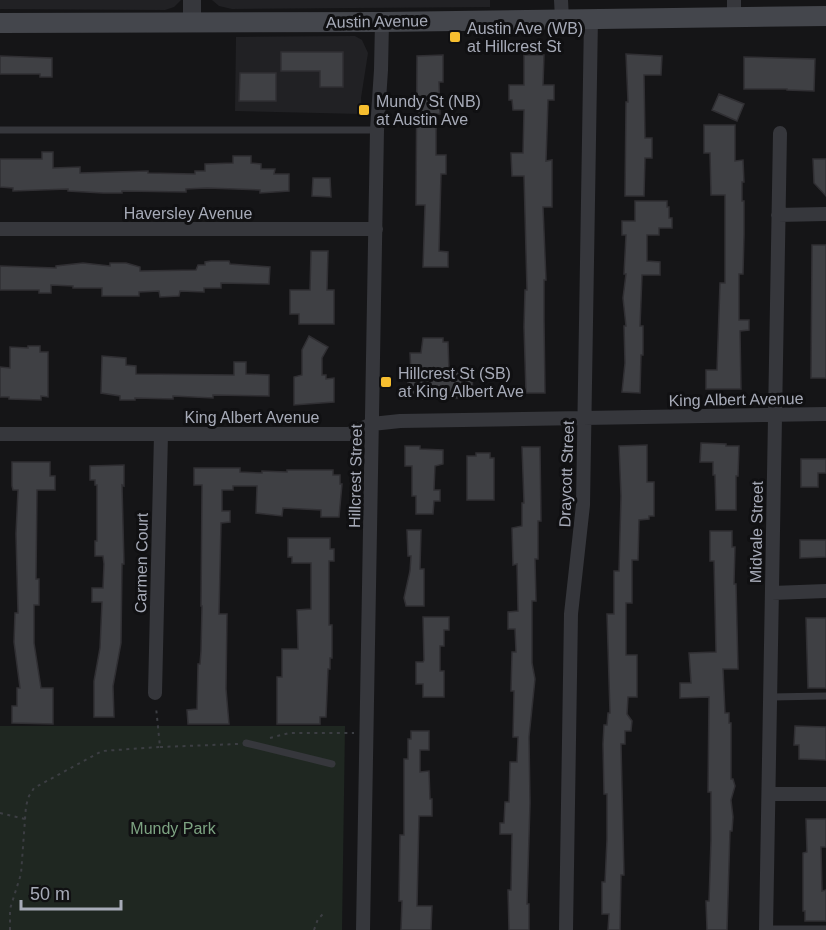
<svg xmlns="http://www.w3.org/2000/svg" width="826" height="930" font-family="Helvetica,sans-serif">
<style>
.built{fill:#212124}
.green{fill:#1f2721}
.building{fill:#3f4044;stroke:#302f33;stroke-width:1.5}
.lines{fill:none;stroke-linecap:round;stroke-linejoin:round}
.path{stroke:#3c3e43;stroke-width:2;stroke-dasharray:3 4.5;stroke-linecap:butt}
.service{stroke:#36373c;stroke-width:7}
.minor{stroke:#36373c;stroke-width:14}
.tertiary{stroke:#36373c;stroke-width:18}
.secondary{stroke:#44464c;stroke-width:20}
.poi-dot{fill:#f6be2f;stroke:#101012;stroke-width:2}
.labels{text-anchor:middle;stroke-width:6;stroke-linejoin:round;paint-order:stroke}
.street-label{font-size:16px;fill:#a7abb8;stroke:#101012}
.poi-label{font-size:16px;fill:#a7abb8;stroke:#101012;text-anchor:start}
.park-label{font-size:16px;fill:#7da382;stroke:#101012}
</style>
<rect width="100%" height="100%" fill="#151517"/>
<path class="built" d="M0,0h181l-7,7 -9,3 -165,-1z
M212,0h278v7l-258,2 -13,-3z
M355,36l7,4 6,13 -7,45 1,16 -127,-3 1,-74z"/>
<path class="green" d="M0,726h345l-3,204h-342z"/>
<path class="building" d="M281,52h62v35h-23v-16h-39z
M626,54l36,2 -1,19h-17l1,63h7v20h-7l-1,38h-19l1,-94h2z
M443,55v27h-4l1,32h-3l-1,17v24h10v19h-5l-2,77 9,1v15h-25l2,-62h-9l1,-149z
M524,55h20l-1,30h11v15h-6l-2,61 6,-1v47h-9l3,73h-2v39l1,74h-19l-2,-66 1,-37h2l-3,-114h-12l-1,-23h12l1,-43h-11l-1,-10h-3v-15h15z
M0,56l52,2v19h-12v-3h-40z
M744,57l71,2 -1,32 -27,-1v-1h-43z
M240,73h36v28h-37z
M719,94l25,10 -7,17 -25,-11z
M704,125h31v36l8,-1 1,22h-2v19h2v34l-1,39h-4v46h10v10l-9,1 1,58h-35v-19h11l3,-87h5v-88h-14l-1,-42h-6z
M42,152h11v16l27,-1v6l68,-2v2l47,1v-3h10v-7l28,-1v-7h18v7l10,1v5h14l-1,5h15v17l-29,2v-3l-53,-2 -21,1v3l-64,-1v2h-19l-35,-2v-2l-55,2v-3l-13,-1v-28h42z
M813,159h13v37l-12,-13z
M313,178h17l1,19 -19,-1z
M635,201h32v6h2v11h3v10h-13v7h-12v26l13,1v13h-18l-2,51h3v29h-2l-1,38 -18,-1 3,-29 -1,-37h2l-3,-28 3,-24h-2l2,-39h-4v-14h13z
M812,245h14v133h-15z
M311,251h17l-1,39h7v34h-35v-10h-9v-24h20z
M211,261h18l1,3 40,3 -1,17 -48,-1v5h-17v4l-24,-1 -1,5 -19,1 -1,-6 -20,1v4h-37v-8h-29v-2l-22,-1v8h-12v-3h-39v-24l56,2v-2l27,-3 27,3v-3h16l14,4v4l56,-1 2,-5h7v-3z
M309,336l19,11 -6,11v17h4v4l8,-1v24l-40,3v-28l8,-2v-25z
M423,338h20v4h5l1,30 23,-1 1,27 -50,1v-3h-10l-1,-7h-4v-16h3l-1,-20h11z
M28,346h12v6h8v45l-7,-1v4l-32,-1v-2h-9v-30l10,1v-21l18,1z
M102,356l24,2v7l10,1v8l98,1v-13h12v12l23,1v21l-56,-1v3l-40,-2v3l-38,-1v2h-15v-4l-19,-3z
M701,443l25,1v2h13l-1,30h-2v34h-20l-1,-35h-2v-13h-13z
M647,445v37h7v34h-5v3l-10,1 -1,40h-6v43h-6v52h11v42h-9l-1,17 5,7 -1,10h-6v13h-4l3,131h-3l-1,55h-12l1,-16h-7v-32h3l2,-43v-45h-3l-1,-50 1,-19h3l1,-12h2l-3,-99h7v-43h5l2,-75 -2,-50z
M405,446h15v3l23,1v14l-8,2 -1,24h6v11h-6l-1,13h-17v-18h-4v-30h-7z
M522,447h18l1,74h-3v38h-3l1,42h-4v62l3,16 -6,58 1,66 -3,101h2v26h-20l-1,-40h3l1,-56h-12v-11h4l1,-21h4l1,-40h7l1,-25h-5l1,-46h-3l1,-39h4l-1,-23h-7v-17l10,-1 -1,-47 -4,1 -1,-37 10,-2v-23h2z
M476,453h14v5h4v42h-27v-44h9z
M801,459h25v14h-8v14h-17z
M12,462h38v14h5v14h-18l-1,89h3v26h-5v38l7,45h12v36l-41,-1v-17h5v-18h3l-6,-46 1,-29h3l-2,-79 2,-44h-5l-1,-4z
M124,465v21l-2,-1 2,79h-2l-1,79 -8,43 1,31h-20v-36l6,-33 2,-46h-10v-14h11l1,-24 -1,-8h-8v-15h2v-56h-2v-5h-5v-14z
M194,468h46v4l22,1v-2l25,1v-2h46v5h7v9h2l-3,33h-18v-7l-38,-2 -1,8 -26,-3 1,-27h-24v4h-11v21h8v11l-9,1 -2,91h8l-1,75 3,35h-41l-1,-14 10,-1 1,-45h2l1,-13 1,-45h-1l1,-121h-8z
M407,530h14l-1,39h4v37h-18l-2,-8 6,-27 1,-15h-3z
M710,531h22v16h3l-1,37h2l2,85h-15l2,44h4v10h2v56h2l2,7 -4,14 2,17 -1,14h-2l-3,99h-20l-1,-29h3l2,-61v-48h-3l1,-95 -29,1v-15h11l-2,-30 27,-1 -2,-91h-4z
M288,538h42v11h4v12h-5v64h3v33h-2v11h-2l-2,48h-6v7h-43v-47h5v-28h16l-1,-39 14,-1v-46h-19v-6h-4z
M800,540h26v17l-26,1z
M423,617h26v13h-5v16h-4v25h4v26h-21v-13h-7v-22h7l1,-2z
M806,618h20v70h-18z
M795,726l31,1v33l-27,-1v-14h-5z
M411,731h18v19h-9v22l9,-1 1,28h2v17h-13l-2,90h15l-1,24h-30l1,-29h-3l1,-66h4v-76h4v-20h3z
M806,819h20v28h-5l1,44 4,-1v31h-21v-10h-2v-58l4,-1z"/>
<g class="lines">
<path class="path" d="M270,738l19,-5h65
M160,747l78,-3
M0,813l25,6
M10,930v-21l11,-35 5,-68 3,-10 5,-8 68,-37 58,-4 -4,-40
M314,930l4,-11 6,-6"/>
<path class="service" d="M0,130h377
M771,697l55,-1
M246,743l86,21
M766,929h60"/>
<path class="minor" d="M561,0l1,19
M734,0v16
M778,215l48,-1
M0,229h376
M0,434h349l23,-10 28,-3 426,-7
M772,593l54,-2
M155,693l6,-259
M769,794h57
M363,930l14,-800 4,-60 1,-48
M566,930l5,-316 12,-109 8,-487
M766,930l14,-797"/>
<path class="tertiary" d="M192,22v-22"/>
<path class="secondary" d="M0,23l382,-1 444,-6"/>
</g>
<g class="poi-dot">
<rect x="449" y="31" width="12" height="12" rx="3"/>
<rect x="358" y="104" width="12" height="12" rx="3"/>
<rect x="380" y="376" width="12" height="12" rx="3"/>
</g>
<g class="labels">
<g class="street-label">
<text transform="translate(377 21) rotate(-1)" y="6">Austin Avenue</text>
<text x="188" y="219">Haversley Avenue</text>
<text transform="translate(736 399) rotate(-1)" y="6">King Albert Avenue</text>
<text x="252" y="423">King Albert Avenue</text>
<text transform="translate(566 474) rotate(-88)" y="6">Draycott Street</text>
<text transform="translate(355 476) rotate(-89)" y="6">Hillcrest Street</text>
<text transform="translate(756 532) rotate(-89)" y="6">Midvale Street</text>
<text transform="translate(141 563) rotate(-89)" y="6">Carmen Court</text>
</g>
<g class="poi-label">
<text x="467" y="34">Austin Ave (WB)<tspan x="467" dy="18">at Hillcrest St</tspan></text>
<text x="376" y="107">Mundy St (NB)<tspan x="376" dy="18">at Austin Ave</tspan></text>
<text x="398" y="379">Hillcrest St (SB)<tspan x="398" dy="18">at King Albert Ave</tspan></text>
</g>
<g class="park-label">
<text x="173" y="834">Mundy Park</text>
</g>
</g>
<path d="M21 900v9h100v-9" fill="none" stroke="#a7abb8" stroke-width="3"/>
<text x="30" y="900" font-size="18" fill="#a7abb8" stroke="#101012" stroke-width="4.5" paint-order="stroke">50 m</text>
</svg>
